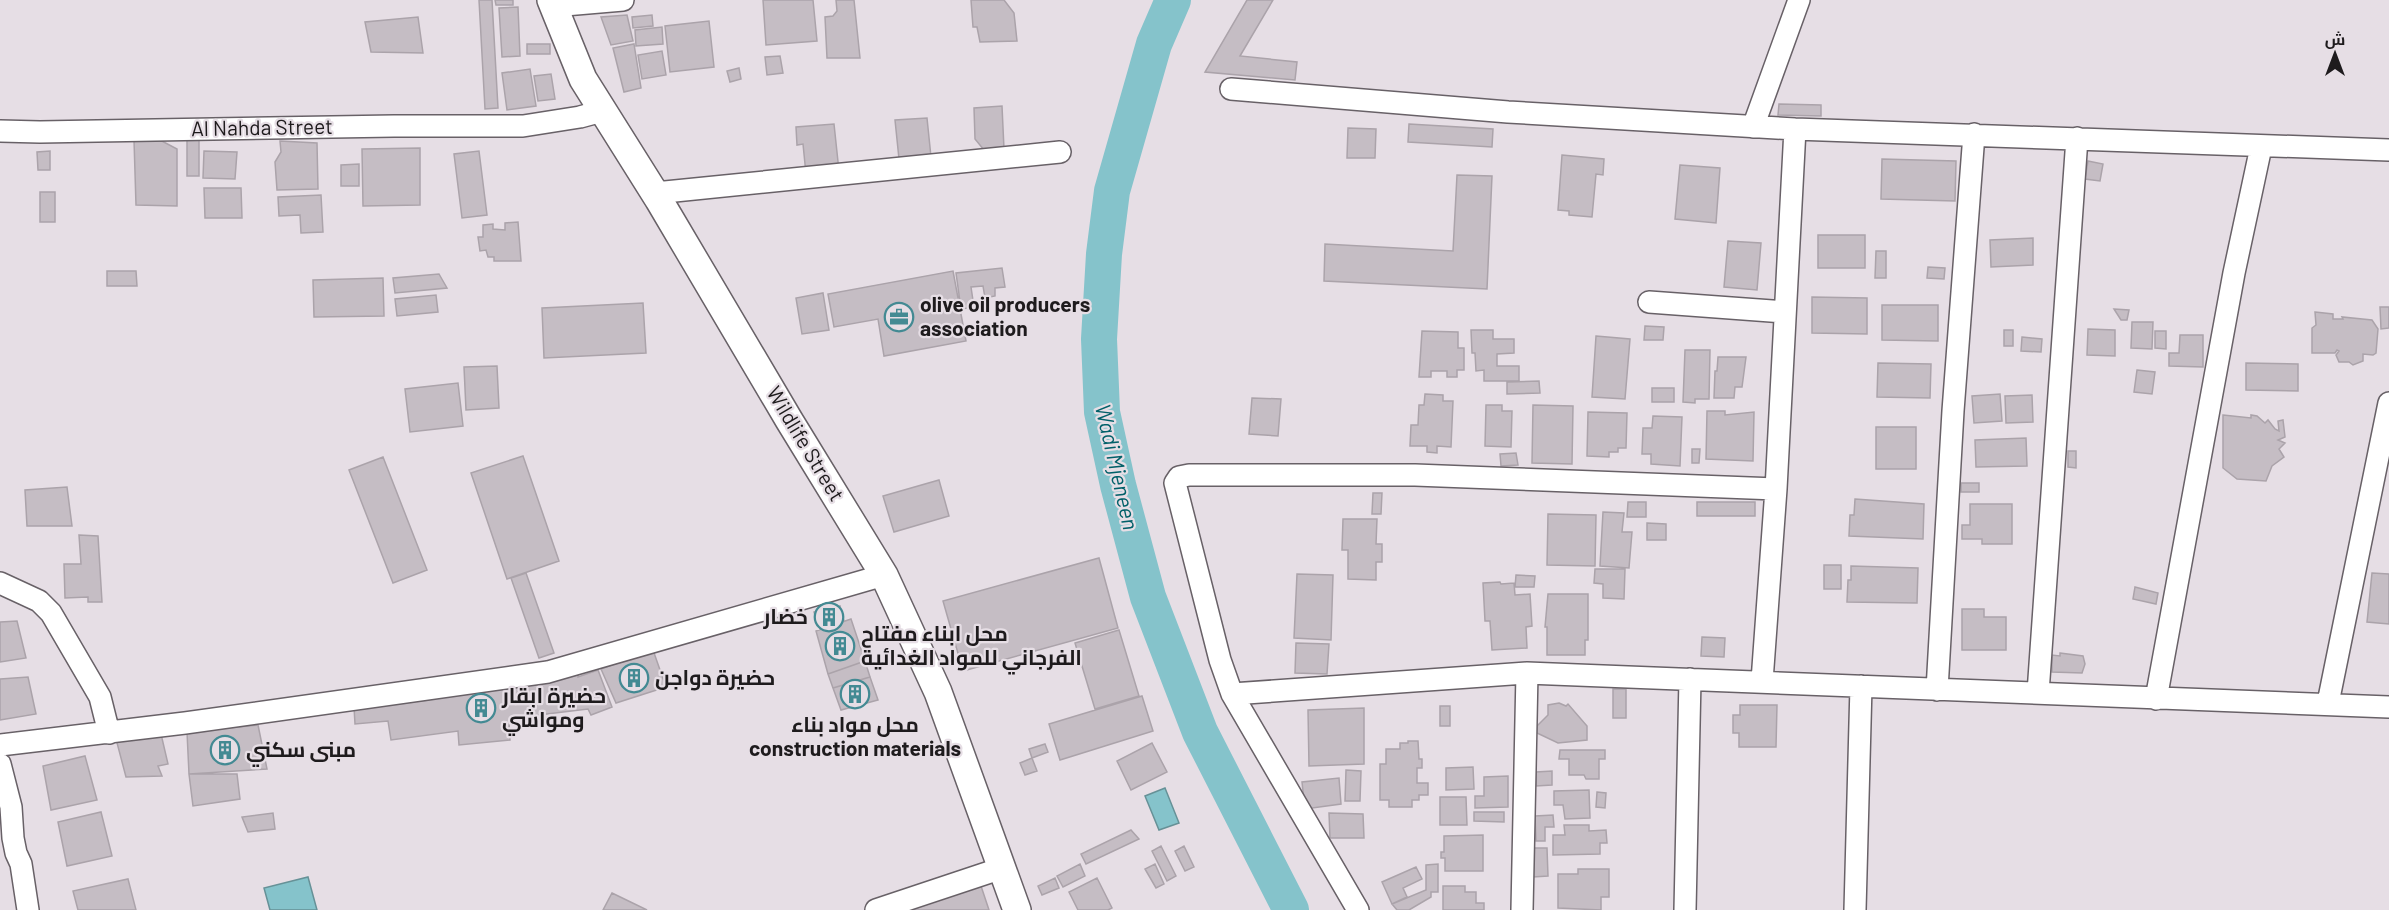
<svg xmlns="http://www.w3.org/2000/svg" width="2389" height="910" font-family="Barlow,Cairo,sans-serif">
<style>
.water{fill:#85c3cb;stroke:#669197;stroke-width:1.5}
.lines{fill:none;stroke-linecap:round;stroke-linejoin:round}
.river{stroke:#85c3cb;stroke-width:36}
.building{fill:#c5bdc4;stroke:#aba3aa;stroke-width:1.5}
.minor-casing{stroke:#686167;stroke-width:24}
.major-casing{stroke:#686167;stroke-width:30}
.minor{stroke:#fff;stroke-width:21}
.major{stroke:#fff;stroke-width:27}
.labels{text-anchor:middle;stroke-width:4.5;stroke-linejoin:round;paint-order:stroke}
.street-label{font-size:21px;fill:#1e1b1d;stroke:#e6dee5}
.poi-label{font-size:21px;font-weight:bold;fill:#1e1b1d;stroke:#e6dee5;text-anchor:start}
.water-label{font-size:22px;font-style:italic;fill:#026069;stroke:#e6dee5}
</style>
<rect width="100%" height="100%" fill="#e6dee5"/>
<path class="water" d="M1165,788l14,35 -20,7 -14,-34z
M308,877l9,33h-47l-6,-22z"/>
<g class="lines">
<path class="river" d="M1173,0l-19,44 -42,147 -8,63 -5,85 3,73 16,73 30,112 52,135 91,178"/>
</g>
<path class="building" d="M479,0h13l6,108 -13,1z
M495,0h18v5h-17z
M763,0h50l4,41 -51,4z
M836,0h18l6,58h-33l-2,-41 8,-1 4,-5z
M971,0h33l10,13 3,28 -37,1 -3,-15h-4z
M1247,0h26l-33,56 57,6 -2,18 -90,-8z
M518,7l2,49 -18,1 -3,-49z
M627,15l6,26 -22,4 -10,-28z
M652,15l1,11 -20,2 -1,-11z
M418,17l5,36 -52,-1 -6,-30z
M709,21l5,46 -44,5 -5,-46z
M662,27l1,17 -27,2 -1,-16z
M527,44h23v10h-23z
M634,44l7,44 -17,4 -11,-44z
M662,51l4,24 -24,4 -4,-24z
M780,56l3,17 -16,2 -2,-18z
M739,68l2,11 -11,3 -3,-11z
M530,69l6,37 -29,4 -5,-37z
M551,74l4,25 -17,2 -4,-25z
M1779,104l42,1v11l-43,-1z
M1002,106l2,43 -20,1 -9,-11 -1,-31z
M927,118l4,39 -32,2 -4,-39z
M834,124l5,47 -33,3 -3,-30 -6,1 -1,-18z
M1409,124l84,5 -1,18 -84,-5z
M1348,128l28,1 -1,29h-28z
M187,138h12v38h-12z
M134,140h26l17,9v57l-41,-1z
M280,141l37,2 1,46 -41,1 -2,-28 6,-10z
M420,148v57l-57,1 -1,-57z
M50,151v19h-12l-1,-18z
M204,151l33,1 -2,27 -32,-1z
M479,151l8,64 -25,3 -8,-64z
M1562,155l42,4 -1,16 -7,-1 -4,43 -23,-2v-4l-11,-1z
M1882,159l74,2 -1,40 -74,-2z
M2088,161l15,3 -3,17 -15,-2z
M359,164v22h-18v-21z
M1680,165l40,3 -4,55 -41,-4z
M1457,175l35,1 -5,113 -163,-8 1,-37 128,7z
M204,188h37l1,30h-37z
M40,192h15v30h-15z
M321,195l2,37 -22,1 -1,-18 -21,1 -1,-19z
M518,222l3,39h-27v-4h-6l-2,-7 -6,1 -2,-14h5v-12l10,-1v5l12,1v-7z
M1818,235h47v33h-47z
M2033,238v27l-42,2 -1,-27z
M1728,241l33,2 -4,47 -33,-3z
M1876,251h10v27h-11z
M1928,267l17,1 -1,11 -17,-1z
M1002,268l3,19 -10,1v8l-10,2 -2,-12 -12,1 3,20 -13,2 -5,-36z
M107,271h29l1,15h-30z
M953,271l13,70 -82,15 -6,-37 -44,8 -6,-33z
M439,274l8,14 -52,5 -2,-15z
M383,278l1,38 -70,1 -1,-37z
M823,293l6,37 -27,4 -6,-36z
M436,295l2,17 -41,4 -2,-17z
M1812,297l55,1v36l-55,-1z
M643,303l3,50 -102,5 -2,-50z
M1882,305h56v36l-56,-1z
M2380,307h9v21l-8,1z
M2114,309l15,1 -2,10h-6z
M2315,312l18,2v5h10l-1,-2 30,3 6,9 -2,24 -3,2 -10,-1v7l-10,4 -4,-3h-10l-3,-7 3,-4 -2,-1 -2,3h-23v-25l4,-3z
M2132,322h21l-1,27 -21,-1z
M1645,326l19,1 -1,13h-19z
M2088,329l27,1v26l-28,-1z
M1471,330h22v9h21v14l-17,1v12h22v15h-35v-11l-8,1 -1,-18h-3z
M2004,330h9v16h-9z
M1422,331l36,1v16h6v22h-7v7h-10v-6h-16v6h-12z
M2155,331h11v18l-11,-1z
M2180,335h23v32l-34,-1v-13h10z
M1596,336l34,3 -5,60 -33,-2z
M2022,337l20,2 -1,13 -20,-1z
M1685,350h25l-1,49h-14v4l-12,-1z
M1718,357h28l-4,30h-7l-1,11h-20l1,-27h2z
M1878,363l53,1 -1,34 -53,-1z
M2246,363l52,1v27l-52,-1z
M497,366l2,42 -33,2 -2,-43z
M2137,370l18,2 -3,22 -18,-2z
M1539,381l1,12 -33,1v-12z
M458,383l5,43 -53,6 -5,-43z
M1652,388h22v14h-22z
M1425,394l18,1v6h10l-2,46 -14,-1v7l-10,-1v-6h-17l1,-21h7l1,-20h5z
M2000,394l2,27 -28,2 -2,-27z
M2032,395l1,27 -27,1 -1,-27z
M1252,398l29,1 -3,37 -29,-2z
M1486,405h16v6h10l-1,36 -26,-1z
M1533,405l40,1 -1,58 -40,-1z
M1707,411h18v4l29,-3 -1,49 -47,-2z
M1588,412l39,1 -1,35h-8v4h-9v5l-22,-1z
M2223,415l28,3v-3l6,1 8,7 3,-3 7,9 4,2 -1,-10 5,-1 2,17 -7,3 7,3 -6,6 5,8 -12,9 -6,15 -29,-2 -14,-11z
M1653,416l29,1 -2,49 -29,-2v-10h-9l1,-26h9z
M1876,427h40v42h-40z
M2026,438l1,28 -51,1 -1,-27z
M1692,449h8l-1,14h-7z
M2068,451h8v17l-8,-1z
M1516,453l2,12 -17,1 -1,-12z
M523,456l36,105 -52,18 -36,-106z
M383,457l44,113 -34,13 -44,-113z
M939,480l10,36 -55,16 -11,-36z
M1961,483h18v9h-18z
M67,487l5,39h-45l-2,-36z
M1373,493h9l-1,21h-9z
M1855,499l69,5 -1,35 -74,-3 1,-21h4z
M1628,502h18v15h-19z
M1697,502h58v14h-58z
M1970,504h42v40h-30v-5h-20v-14h8z
M1603,512l21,1 -2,19h10l-3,36 -29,-2z
M1548,514l48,1 -1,51 -48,-1z
M1343,519h34l-1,25h6v18h-6v18l-28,-1v-29h-6z
M1647,523l19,1v16h-19z
M79,535l19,1 4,66h-14v-5l-23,1 -1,-34h17z
M1099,558l19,70 -155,43 -20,-70z
M1824,565h17v24h-17z
M1851,566l67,2 -1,35 -70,-1 1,-22h3z
M1595,569h30l-1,30 -21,-1v-14l-9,-1z
M526,573l28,80 -15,5 -28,-80z
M2372,573l17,1v50l-22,-2z
M1297,574l36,1 -2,65 -37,-2z
M1516,575l19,1 -1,11h-19z
M1500,582l1,2 13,-1 1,12 15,-1 2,32 -6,1 1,21 -35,2 -2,-29h-5l-2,-38z
M2135,587l23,6 -2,11 -23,-5z
M1548,594h40v46h-3v15h-38v-28h-2z
M840,606l4,15 -24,8 -6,-17z
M1962,609h22v8h22v33h-44z
M851,619l14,42 -37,13 -12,-43z
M17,621l9,37 -26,4v-40z
M1119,630l20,66 -44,13 -20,-66z
M1702,637l23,1 -1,19 -23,-1z
M1296,643l33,1 -2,30 -32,-1z
M653,650l13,37 -50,16 -15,-34z
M2060,653l23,3 2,8 -3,9 -30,-1v-17l8,1z
M865,661l5,16 -37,11 -5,-14z
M598,670l14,37 -21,8 -3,-6 -66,8v4l-13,1 1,18 -51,5 -1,-14 -67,9 -3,-19 -33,3 -1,-17 75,-7v-3l149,-24v4z
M28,677l8,37 -36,6v-41z
M870,677l8,23 -37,10 -8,-22z
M1613,689h13v29h-13z
M1142,696l11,35 -93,29 -11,-36z
M1559,703l7,3 2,-2 19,22v14l-29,3 -21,-10v-7l11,-11v-10z
M1740,705h37l-1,42h-37v-14h-6v-18h7z
M1440,706h10v20h-10z
M1364,708v56l-55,2 -1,-56z
M258,725l9,44 -78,5 -2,-42z
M161,734l7,30 -10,2 4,10 -36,1 -10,-38z
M1408,741h10l1,18h3v9h-5v15h11v12h-9v5h-7v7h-23v-7h-9v-36h6v-15h14v-6h8z
M1152,743l15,29 -36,18 -14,-29z
M1045,744l3,8 -16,6 -3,-9z
M1560,750h45v9h-6v20h-13l-2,-4h-15v-16h-10z
M85,756l12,44 -46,10 -8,-44z
M1032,758l5,13 -12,4 -5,-12z
M1473,767l1,22 -28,1v-22z
M1346,770l15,1 -1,30h-15z
M1552,771v14l-16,1v-14z
M189,774h48l3,25 -47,7z
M1508,776v31l-33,1v-12h9v-19z
M1339,778l2,26 -36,5 -3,-27z
M1589,790l1,28 -25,1 -2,-14h-9v-14z
M1597,792l9,1 -1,15 -9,-1z
M1440,797h26l1,28h-27z
M101,812l11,44 -45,10 -9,-44z
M1474,812h30v10l-30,-1z
M273,813l2,16 -27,3 -6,-15z
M1329,813l34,1 1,24h-34z
M1553,815l1,12h-9v14h-9l-1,-25z
M1564,825h25v6l17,-1 1,13h-7v11l-47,1v-20h12z
M1131,830l8,9 -53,25 -5,-10z
M1483,835v36h-38v-13h-4v-6h3v-16z
M1161,846l15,30 -9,5 -15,-30z
M1184,846l10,21 -9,4 -10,-20z
M1532,848h15l1,28 -15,1z
M1080,864l5,12 -22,11 -6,-11z
M1155,864l9,20 -8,4 -11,-19z
M1438,864v28h-7v5l-22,13h-12l-5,-6 34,-14v-25z
M1416,867l6,12 -19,9 4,9 -15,7 -10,-22z
M1578,869h31v28h-8v13l-43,-2v-34h20z
M1055,878l4,10 -17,7 -4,-9z
M1097,878l15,30 -4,2h-30l-9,-18z
M128,879l8,31h-58l-5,-19z
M981,886l8,24h-74l-1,-2z
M1443,886h22v6h11v11h8v7h-41z
M612,893l35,17h-44z"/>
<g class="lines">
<g class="minor-casing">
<path id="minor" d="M553,6l70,-6
M1231,89l277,23 287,17 594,21
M1753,127l46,-127
M0,131l40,1 354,-6h129l57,-9 22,-6
M655,193l405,-41
M1649,302l136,10
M0,583l39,18 12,12 49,84 9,36
M1762,681l14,-192 19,-360
M1937,690l16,-279 21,-277
M2038,693l39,-555
M1232,694l295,-21 862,34
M2156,699l78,-426 27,-126
M2328,703l61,-300
M0,745l185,-22 363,-51 336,-97
M0,764l11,43 2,31 3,15 5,11 7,46
M876,910l126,-42
M1358,910l-126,-216 -12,-34 -45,-177 4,-6 10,-2h226l361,14
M1522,910l5,-237
M1685,910l5,-231
M1855,910l6,-224"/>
</g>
<g class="major-casing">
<path id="major" d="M551,0l32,79 76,121 130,220 95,155 54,117 79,218"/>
</g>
<use href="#minor" class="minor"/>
<use href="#major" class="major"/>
</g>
<defs>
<g id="office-ring" transform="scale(1.5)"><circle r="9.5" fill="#e6dee5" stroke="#438a93" stroke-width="1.5"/><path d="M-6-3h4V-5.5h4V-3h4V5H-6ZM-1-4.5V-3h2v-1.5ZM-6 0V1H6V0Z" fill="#438a93"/></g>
<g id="building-ring" transform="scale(1.5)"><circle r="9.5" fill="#e6dee5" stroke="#438a93" stroke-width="1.5"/><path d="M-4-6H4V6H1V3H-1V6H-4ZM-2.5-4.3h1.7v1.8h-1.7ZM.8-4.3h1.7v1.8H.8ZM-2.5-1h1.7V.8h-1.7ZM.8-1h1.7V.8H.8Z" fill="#438a93"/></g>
</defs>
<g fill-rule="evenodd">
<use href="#office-ring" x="899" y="317"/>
<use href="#building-ring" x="829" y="617"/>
<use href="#building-ring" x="840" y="646"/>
<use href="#building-ring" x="634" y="678"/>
<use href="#building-ring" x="855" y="694"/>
<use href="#building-ring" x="481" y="708"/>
<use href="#building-ring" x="225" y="750"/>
</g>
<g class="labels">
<g class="street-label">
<text transform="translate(262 128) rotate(-1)" y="7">Al Nahda Street</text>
<text transform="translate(805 444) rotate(59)" y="7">Wildlife Street</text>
</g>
<g class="poi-label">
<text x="920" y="312">olive oil producers<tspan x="920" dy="24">association</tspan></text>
<text x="808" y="624" text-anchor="end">خضار</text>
<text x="861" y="641">محل ابناء مفتاح<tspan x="861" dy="24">الفرجاني للمواد الغدائية</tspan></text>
<text x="655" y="685">حضيرة دواجن</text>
<text x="502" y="703">حضيرة ابقار<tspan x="502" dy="24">ومواشي</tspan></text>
<text x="855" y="732" text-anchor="middle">محل مواد بناء<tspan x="855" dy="24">construction materials</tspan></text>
<text x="246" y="757">مبنى سكني</text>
</g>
<g class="water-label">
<text transform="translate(1117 467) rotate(77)" y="8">Wadi Mjeneen</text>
</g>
</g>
<g transform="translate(2335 54)" stroke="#e6dee5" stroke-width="4.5" paint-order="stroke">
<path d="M0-4.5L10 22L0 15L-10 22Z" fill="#1e1b1d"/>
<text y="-9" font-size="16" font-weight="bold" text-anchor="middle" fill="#1e1b1d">ش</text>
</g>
</svg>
